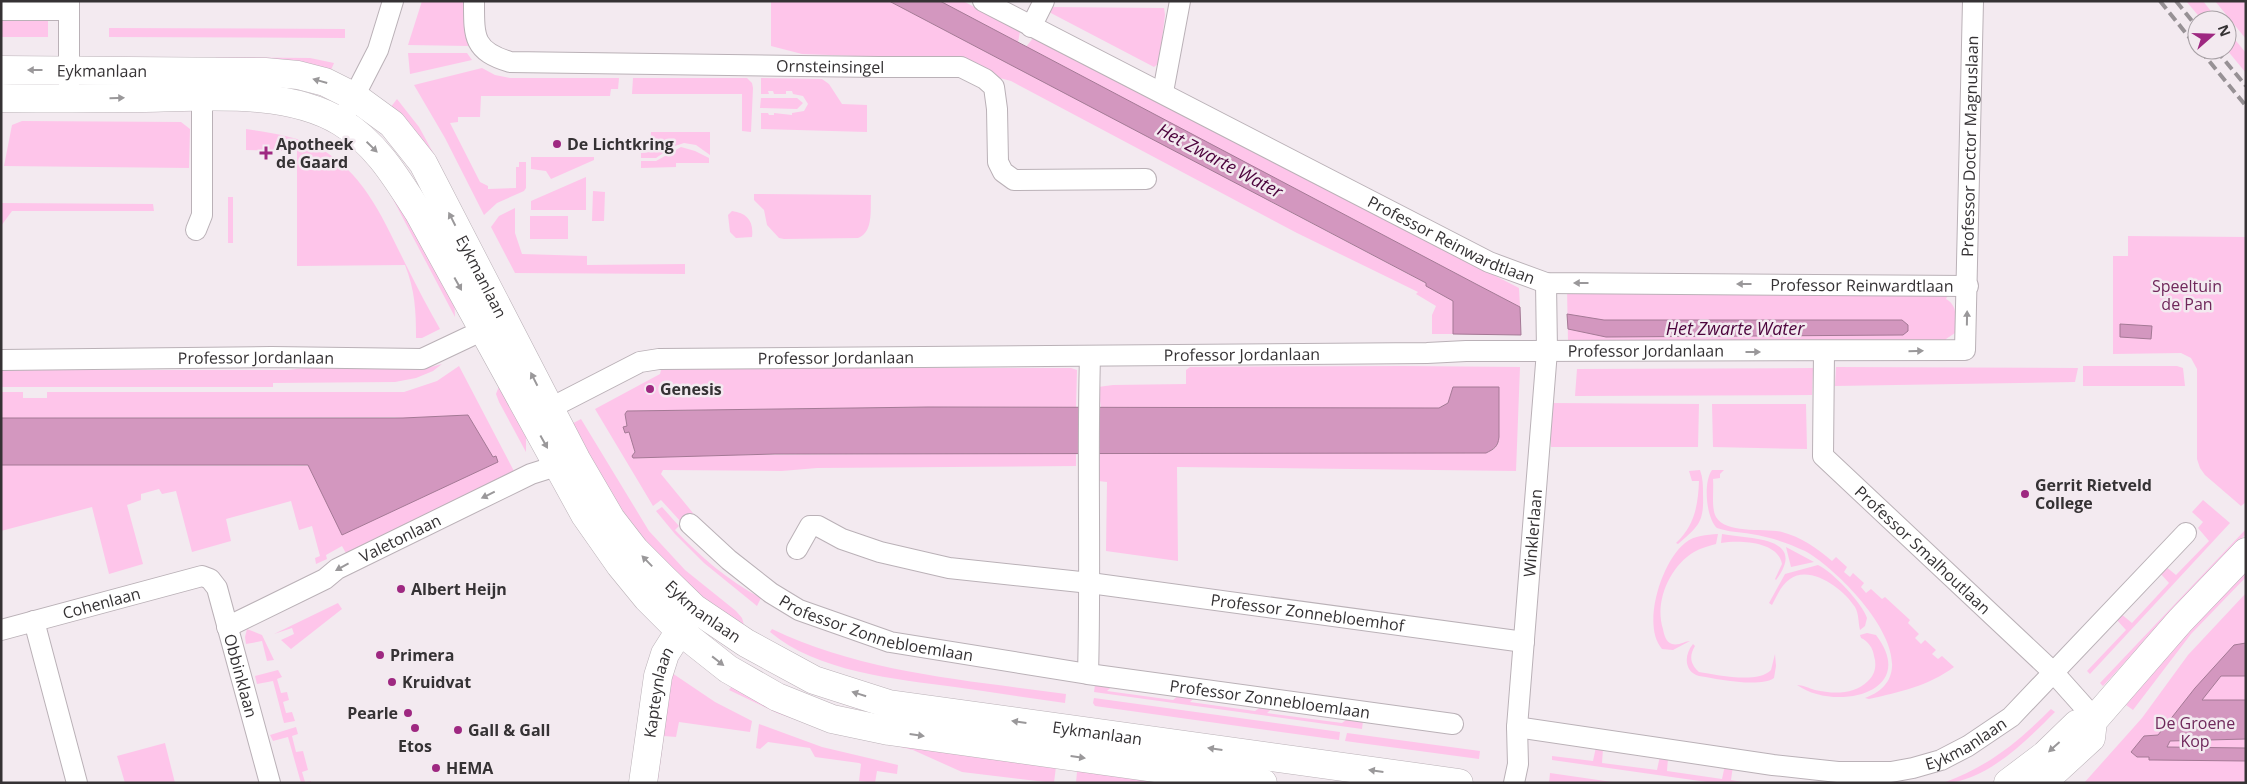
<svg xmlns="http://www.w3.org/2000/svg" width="2247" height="784" font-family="'Open Sans',sans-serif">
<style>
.green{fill:#fec5ea}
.water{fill:#d397bf;stroke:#a47995}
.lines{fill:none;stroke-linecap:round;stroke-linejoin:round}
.street-casing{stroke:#bab1b7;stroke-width:22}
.secondary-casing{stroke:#bab1b7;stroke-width:29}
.street{stroke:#fff;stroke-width:20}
.secondary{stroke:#fff;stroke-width:28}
.rail{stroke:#979195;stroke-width:4;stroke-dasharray:10 5;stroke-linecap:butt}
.oneway{fill:#9a989a}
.poi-dot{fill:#9e2881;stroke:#f3eaf0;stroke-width:2}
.labels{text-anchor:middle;stroke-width:5;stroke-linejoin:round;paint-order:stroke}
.street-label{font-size:16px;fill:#353234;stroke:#f3eaf0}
.poi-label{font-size:16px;font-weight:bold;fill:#353234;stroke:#f3eaf0;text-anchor:start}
.park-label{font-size:16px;fill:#6f285b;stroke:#f3eaf0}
.water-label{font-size:18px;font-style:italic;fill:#4d043d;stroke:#f3eaf0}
</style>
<rect width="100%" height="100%" fill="#f3eaf0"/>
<path class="green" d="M422,1h44l-1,32 4,13 -61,-1z
M771,1h118l538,283 -1,2 27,15v33h-21v-19l4,-9 -20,-12 2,-2 -121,-59 -286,-152 -11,-3 -37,-18 -161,-6 -31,-8z
M940,1h23l57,30 -2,12z
M2186,1h17l15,19h-16z
M2215,1h31v38z
M1048,7l116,1 1,7 -6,48 -5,4 -107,-56z
M1,16h41l6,5v16h-47z
M109,28l236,1v9l-236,-1z
M2227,30l19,23v20l-19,-23z
M1033,38l486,250 1,19 -494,-260z
M408,53h59l5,7 -62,14z
M216,57l94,1 24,5 -6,14 -112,-11z
M482,68l13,7 15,3h109l-1,11h-7l-1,7h-129l-1,21h-22v5l-8,1 30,59 8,4v3l28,-1v-21h3v-5h7v26l-2,3 -27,12 -13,12 -39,-77 -31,-53z
M633,78h114l5,5 1,5 -2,44 -9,-1v-37h-110z
M761,78l61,1 7,5 13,20 25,1v27l-106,-3v-16h7l1,2h5v-2l18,2v-2l12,-2 4,-7 -5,-8 -10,-2 -1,-3h-6v3h-12l-1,-3h-5l1,3h-8z
M761,98h36l6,5 -6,6 -37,-1z
M397,99l22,28 22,40 -8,4 -46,-59z
M22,121l159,1 9,7 -1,39 -185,-2 8,-41z
M246,129c25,4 50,7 73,19 46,25 65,73 87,117 11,22 22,43 34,64l-18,9h-6c0,-27 -1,-48 -11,-73l-108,1v-115l-51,-1z
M651,132h59v23l-14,-10 -12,-2 -12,4 -16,11h-15v-5l9,-1z
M361,144l93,150 1,23 -70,-133 -16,-20 -13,-13z
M681,147l14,4 14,7v5h-33v4l-35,1v-7h15z
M531,157h63v3l-43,19 -5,-8 -15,-2z
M586,177v33h-55v-9z
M593,191l12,1 -1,29h-12z
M754,194l117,1c-1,13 3,37 -13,43l-74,1 -5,-1 -12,-13 -3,-15 -10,-10z
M228,197h5v46h-5z
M1,203l152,1 1,7h-142l-11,15z
M515,208v25l7,21 65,2v9l98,-1v10l-170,-1 -24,-46 8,-11z
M732,211c15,2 22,10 20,26l-16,1 -6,-6 -2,-17z
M530,216h38v23h-38z
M2128,236l118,1v265l-5,4 -36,-31 -5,-7 -3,-9v-90l-6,-11 -10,-5 -68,1v-98h15z
M1567,288l383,3 -4,8c13,7 9,21 9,34l-9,6v5l-378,-2z
M442,364l-9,7 -17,7 -21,4 -122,1v4h-272v-17h285l20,-2 125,-1z
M459,366l56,107 -167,84 -6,-11 -16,9 1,4 -11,5 -1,-6 5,-2 -8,-30 -13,4 -8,-29 -65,18 5,22 -39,11 -16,-61 -14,3 -3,-5 -18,5v6l-14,5 16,59 -34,10 -17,-67 -91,24v-66l292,1 204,-4 -4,-5 -90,-39 -9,-1 -393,1v-26h22v6h24v-6h357l33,-11z
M1402,366l118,1 -4,104 -339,-4 1,94 -72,-10 1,-69 -9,-1 1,-28h387l8,-4 4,-5 1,-57 -48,8 -3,8 -9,5h-338l-3,-21 15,-2 73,-1v-14l4,-3z
M2083,366h94l6,2 2,18h-102z
M1836,367l242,1 -3,14 -240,4z
M668,368h403l6,2 -1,38 -148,-1 -301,4 -2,3 2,13 -4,1 2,5 4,-1c4,7 7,18 4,25l65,-2 378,-2v13l-259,2 -35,3 -119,-1 -2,4 32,39 -11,10 -21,-23 -8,6 -58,-97 65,-35 1,-4z
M1813,368l-1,27 -237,1 2,-27z
M499,386l27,42v24l-27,-50 -3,-8z
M1551,403l148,1 -1,43h-147z
M1712,404h94l1,45 -94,-2z
M581,419l68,112 36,39 51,41 6,7 3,10 -84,-60 -95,-141z
M1700,470c3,8 3,16 3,24 1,28 -4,32 -25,50l-2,-1c19,-18 22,-38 23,-62h-7l-3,-10z
M1712,470h12l-4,4v4l-7,1c1,11 -2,29 3,38 10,17 48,11 66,15 19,5 35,16 50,29l4,-4 11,10 -3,5 6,5 3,-4 11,10 -3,4 5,6 5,-4 11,10 3,-2 25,23 -2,3 11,11 -4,4 6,6 4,-4 11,10 -4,4 6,5 4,-3 12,11c-26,19 -54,25 -85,32l-4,-1c74,-27 -23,-127 -60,-147 -17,-8 -35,-14 -54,-17 -11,-2 -23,-2 -34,-6 -11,-10 -14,-46 -5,-58z
M2203,500l27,23 -140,151 -3,-3 39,-41 -10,-11 4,-6 12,10 37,-40 -9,-10 5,-7 11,9 33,-34 -11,-13 5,-6 -11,-10z
M662,507l17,19 -4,4c25,26 53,51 86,68l-4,8 -53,-43 -29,-29 -19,-23z
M2246,529v5l-75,78 -68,74 -3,-3z
M1718,534l-2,10c-7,2 -15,4 -22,8 -24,14 -40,50 -31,77 1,6 3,13 9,15 7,2 13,-3 18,-3l-17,9 -11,-1c-21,-24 0,-88 23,-106 10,-8 21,-8 33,-9z
M1722,534c26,5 87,2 54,46l-1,-1 7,-15c-4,-23 -43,-24 -61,-21z
M1786,547l28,15 -23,5z
M1818,565c14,6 45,39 49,53l-2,8 -5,4c-2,-8 -1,-16 -5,-23 -11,-18 -45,-43 -65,-28 -9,6 -13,17 -18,26l-3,-2 16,-29z
M2246,569v8l-55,57 -58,76 -7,-5 61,-76z
M2246,593v190h-162l58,-65 46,-63z
M338,603l4,6 -51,40 -10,-9 13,-6 -2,-6 -18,6z
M247,629l15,6 12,25 -7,1 -5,-20 -16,3 -1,-7z
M772,629c92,44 194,51 294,65l-1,9c-37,-5 -74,-11 -110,-16 -59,-8 -138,-15 -185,-55z
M1867,633l9,2c44,58 -41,77 -79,50 5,0 12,3 18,5 18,4 39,5 53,-9 7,-6 9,-16 6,-25 -1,-8 -6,-15 -13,-18l-1,-3z
M1693,644l2,2c-6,10 -5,18 4,26 18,3 59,12 72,-2l4,-16 1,12 -2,12c-14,10 -57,1 -75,-2 -14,-4 -16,-20 -6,-32z
M278,670l4,7 -5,2 4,14 6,-1 2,8 -6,2 3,11 6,-1 3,9 -11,2 -11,-42 -16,3 -2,-8z
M672,673l43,29 37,19 -2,11 -71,-10 -3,15 -12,-1 -6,44 -4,-1z
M1096,678l22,3 -11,10 66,9 13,-11 16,2 -12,11 65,9 15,-10 7,3 -10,9 75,10 15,-11 7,1 -2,16 -268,-37z
M736,680l16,9 305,69 -3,25 -92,-11 -49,-22 -103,-25 -33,-12 -48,-23z
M1094,698l246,34 -1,8 -244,-34 -2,-3z
M2051,709l4,3c-28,28 -70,71 -112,71 46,-17 74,-40 108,-74z
M759,724l63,23 76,18 -1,9 -20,-3 -2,12 -16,-2 2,-17 -2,-1 -44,-6 -5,-9 -42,-6 -8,7 -4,-1z
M296,727l2,7 -6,2 4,16 7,-1 5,19 -6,2 3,10 6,-1v2h-10l-13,-46 -15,4 -3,-6z
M1347,733l133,18 -1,8 -134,-18z
M165,743l10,40h-50l-8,-27z
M1596,747l7,2 -1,14 55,7 3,-14 8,2 -1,13 55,8 3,-14 8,1 -2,14 18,3h-35l-162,-23v-4l41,5z
M1078,761l155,22h-157z
M1550,773l69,10h-70z"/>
<path class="water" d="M889,1h51l536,283 44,23 1,28 -68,-1v-33l-27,-15v-3z
M1567,314l37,6h298l6,5v6l-5,4 -297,2 -38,-8z
M2120,324l32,2 -1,13 -31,-2z
M1453,387h46v50c-1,10 -5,12 -13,16l-711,1 -142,4 -1,-2 3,-4 -6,-20 -4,1 -2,-6 4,-1 -2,-12 2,-3 301,-4 511,1 9,-5z
M468,415l25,42 3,-1 2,6 -156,73 -34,-70h-307v-47h402z
M2246,643v33h-25l-19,24h44v39l-76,2 -3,6 79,1v13l-92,-1h-5v-3h-12l-6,-5 13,-16 14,-1 37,-47 39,-43z"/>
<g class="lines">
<g class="street-casing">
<g id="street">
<path id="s1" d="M474,1c0,36 -1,50 36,61l369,5h82l24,12 9,8 3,22 1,53 5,10 11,8 132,-1"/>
<path id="s2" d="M983,1l506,261 57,21 422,3"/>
<path d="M1,10h68"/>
<path d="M1031,27l13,-26"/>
<path d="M69,84v-83"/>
<path d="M1163,92l17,-91"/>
<path d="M341,122l37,-72 15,-49"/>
<path d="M196,230l6,-15v-131"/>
<path id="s3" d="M1824,352l-1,104 230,216 42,47"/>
<path id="s4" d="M1,360l270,-3 151,2 72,-34"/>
<path id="s5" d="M537,415l103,-53 19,-3 768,-6 39,-2 499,-1 8,-349"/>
<path id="s6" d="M690,524l39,36 42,33 28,17 91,32 198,32 365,50"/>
<path id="s7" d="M797,549l13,-23h8l24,13 38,13 69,16 141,15 434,59"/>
<path d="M34,621l43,162"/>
<path id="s8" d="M227,627l98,-48 12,-10 194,-95 38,-12"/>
<path id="s9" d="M1,630l201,-54 8,3 7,9 53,195"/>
<path d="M1088,674c3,-106 -1,-212 2,-318"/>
<path id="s10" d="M1517,727l256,38 65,7h53l22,-4 28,-8 27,-14 43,-29 175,-184"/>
<path id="s11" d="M1514,783l4,-19 -1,-37 30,-376 -1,-68"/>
</g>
</g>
<g class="secondary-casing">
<g id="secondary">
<path id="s12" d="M1,70l264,2 33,3 27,7 30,15 37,27 31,39 153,296 35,60 24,31 28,28 31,30 52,35 68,37 75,24 570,79"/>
<path d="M1,98c48,1 96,0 144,0 62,-1 142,-9 196,24 36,22 56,57 78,91l166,302 35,50 27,33 33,33 48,38 49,28 55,22 57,12 374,52"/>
<path id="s13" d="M643,783l15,-107 7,-22 24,-38"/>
<path d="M2008,783l37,-28 32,-31 16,-3"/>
<path d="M2042,783l49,-45 2,-17 87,-100 66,-69"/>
</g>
</g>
<use href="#street" class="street"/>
<use href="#secondary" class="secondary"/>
<path class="rail" d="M2160,1l37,46
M2176,1l21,26
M2200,50l46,56
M2216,50l30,36"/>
</g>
<defs><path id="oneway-solid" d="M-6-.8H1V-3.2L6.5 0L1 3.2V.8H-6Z" transform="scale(1.25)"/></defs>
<g class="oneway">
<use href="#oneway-solid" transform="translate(35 70) rotate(-180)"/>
<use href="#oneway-solid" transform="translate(320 81) rotate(-164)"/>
<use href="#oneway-solid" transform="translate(117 98) rotate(-1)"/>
<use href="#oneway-solid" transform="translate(372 147) rotate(44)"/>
<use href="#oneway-solid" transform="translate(452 219) rotate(-117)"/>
<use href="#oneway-solid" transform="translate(1581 283) rotate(-180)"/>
<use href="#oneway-solid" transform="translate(458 284) rotate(61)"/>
<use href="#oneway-solid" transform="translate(1744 284) rotate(-180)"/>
<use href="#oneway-solid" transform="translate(1967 318) rotate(-89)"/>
<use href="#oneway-solid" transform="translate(1916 351) rotate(-1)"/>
<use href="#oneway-solid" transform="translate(1753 352)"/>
<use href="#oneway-solid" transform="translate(534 379) rotate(-117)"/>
<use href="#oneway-solid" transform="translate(544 442) rotate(61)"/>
<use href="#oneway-solid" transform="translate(488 495) rotate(154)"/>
<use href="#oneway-solid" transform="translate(647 561) rotate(-134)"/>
<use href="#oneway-solid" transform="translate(342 567) rotate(151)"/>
<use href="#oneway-solid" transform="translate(718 661) rotate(38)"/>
<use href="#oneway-solid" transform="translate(859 694) rotate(-162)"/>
<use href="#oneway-solid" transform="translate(1019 722) rotate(-172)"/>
<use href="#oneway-solid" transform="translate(917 735) rotate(8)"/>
<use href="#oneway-solid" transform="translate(2054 747) rotate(138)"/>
<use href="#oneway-solid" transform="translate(1215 749) rotate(-172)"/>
<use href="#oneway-solid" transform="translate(1078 757) rotate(8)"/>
<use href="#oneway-solid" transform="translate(1376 771) rotate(-172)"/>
</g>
<g class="poi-dot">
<circle cx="557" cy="144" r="5"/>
<path d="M263.5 145.5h5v5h5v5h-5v5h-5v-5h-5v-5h5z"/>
<circle cx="650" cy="389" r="5"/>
<circle cx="2025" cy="494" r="5"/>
<circle cx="401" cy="589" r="5"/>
<circle cx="380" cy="655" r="5"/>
<circle cx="392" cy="682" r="5"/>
<circle cx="408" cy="713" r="5"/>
<circle cx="415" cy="728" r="5"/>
<circle cx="458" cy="730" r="5"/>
<circle cx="436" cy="768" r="5"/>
</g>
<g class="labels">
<g class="street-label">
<text dy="6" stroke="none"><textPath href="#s1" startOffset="400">Ornsteinsingel</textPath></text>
<text dy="6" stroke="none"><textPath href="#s12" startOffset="101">Eykmanlaan</textPath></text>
<text dy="6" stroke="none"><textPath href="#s5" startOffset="1645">Professor Doctor Magnuslaan</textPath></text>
<text dy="6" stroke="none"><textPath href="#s2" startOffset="526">Professor Reinwardtlaan</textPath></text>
<text dy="6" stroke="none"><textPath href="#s12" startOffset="582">Eykmanlaan</textPath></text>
<text dy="6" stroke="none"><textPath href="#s2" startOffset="946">Professor Reinwardtlaan</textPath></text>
<text dy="6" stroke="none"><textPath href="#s5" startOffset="1122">Professor Jordanlaan</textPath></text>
<text dy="6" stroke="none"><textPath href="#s5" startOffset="718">Professor Jordanlaan</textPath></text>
<text dy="6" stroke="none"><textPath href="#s4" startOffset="255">Professor Jordanlaan</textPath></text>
<text dy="6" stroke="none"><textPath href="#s5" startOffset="312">Professor Jordanlaan</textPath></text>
<text dy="6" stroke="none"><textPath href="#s11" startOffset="251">Winklerlaan</textPath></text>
<text dy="6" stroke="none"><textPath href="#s8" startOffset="195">Valetonlaan</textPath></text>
<text dy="6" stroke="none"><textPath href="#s3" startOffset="241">Professor Smalhoutlaan</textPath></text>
<text dy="6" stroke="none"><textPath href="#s9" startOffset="104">Cohenlaan</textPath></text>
<text dy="6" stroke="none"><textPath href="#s12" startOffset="988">Eykmanlaan</textPath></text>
<text dy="6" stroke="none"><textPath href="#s7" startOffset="534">Professor Zonnebloemhof</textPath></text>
<text dy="6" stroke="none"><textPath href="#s6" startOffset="219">Professor Zonnebloemlaan</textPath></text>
<text dy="6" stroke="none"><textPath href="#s9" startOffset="319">Obbinklaan</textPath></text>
<text dy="6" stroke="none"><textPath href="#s13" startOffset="92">Kapteynlaan</textPath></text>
<text dy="6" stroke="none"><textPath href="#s6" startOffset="620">Professor Zonnebloemlaan</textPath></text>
<text dy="6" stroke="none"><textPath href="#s12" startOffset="1408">Eykmanlaan</textPath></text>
<text dy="6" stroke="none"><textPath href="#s10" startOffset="458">Eykmanlaan</textPath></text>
</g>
<g class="poi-label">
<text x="276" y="150">Apotheek<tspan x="276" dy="18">de Gaard</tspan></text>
<text x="567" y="150">De Lichtkring</text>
<text x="660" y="395">Genesis</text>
<text x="2035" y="491">Gerrit Rietveld<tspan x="2035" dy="18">College</tspan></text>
<text x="411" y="595">Albert Heijn</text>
<text x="390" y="661">Primera</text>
<text x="402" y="688">Kruidvat</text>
<text x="398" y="719" text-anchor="end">Pearle</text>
<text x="468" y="736">Gall &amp; Gall</text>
<text x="415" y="752" text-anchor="middle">Etos</text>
<text x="446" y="774">HEMA</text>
</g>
<g class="park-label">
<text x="2187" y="292">Speeltuin<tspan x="2187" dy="18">de Pan</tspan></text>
<text x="2195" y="729">De Groene<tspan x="2195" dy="18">Kop</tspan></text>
</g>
<g class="water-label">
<text transform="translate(1220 161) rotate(28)" y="6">Het Zwarte Water</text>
<text x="1735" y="335">Het Zwarte Water</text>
</g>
</g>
<rect width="2247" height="784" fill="none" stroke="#353234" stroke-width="5"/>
<g transform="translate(2212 35) rotate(70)"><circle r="24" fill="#f3eaf0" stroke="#a7a0a5"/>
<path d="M0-4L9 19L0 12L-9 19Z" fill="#9e2881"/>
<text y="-8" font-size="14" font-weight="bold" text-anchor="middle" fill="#353234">N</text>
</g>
</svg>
